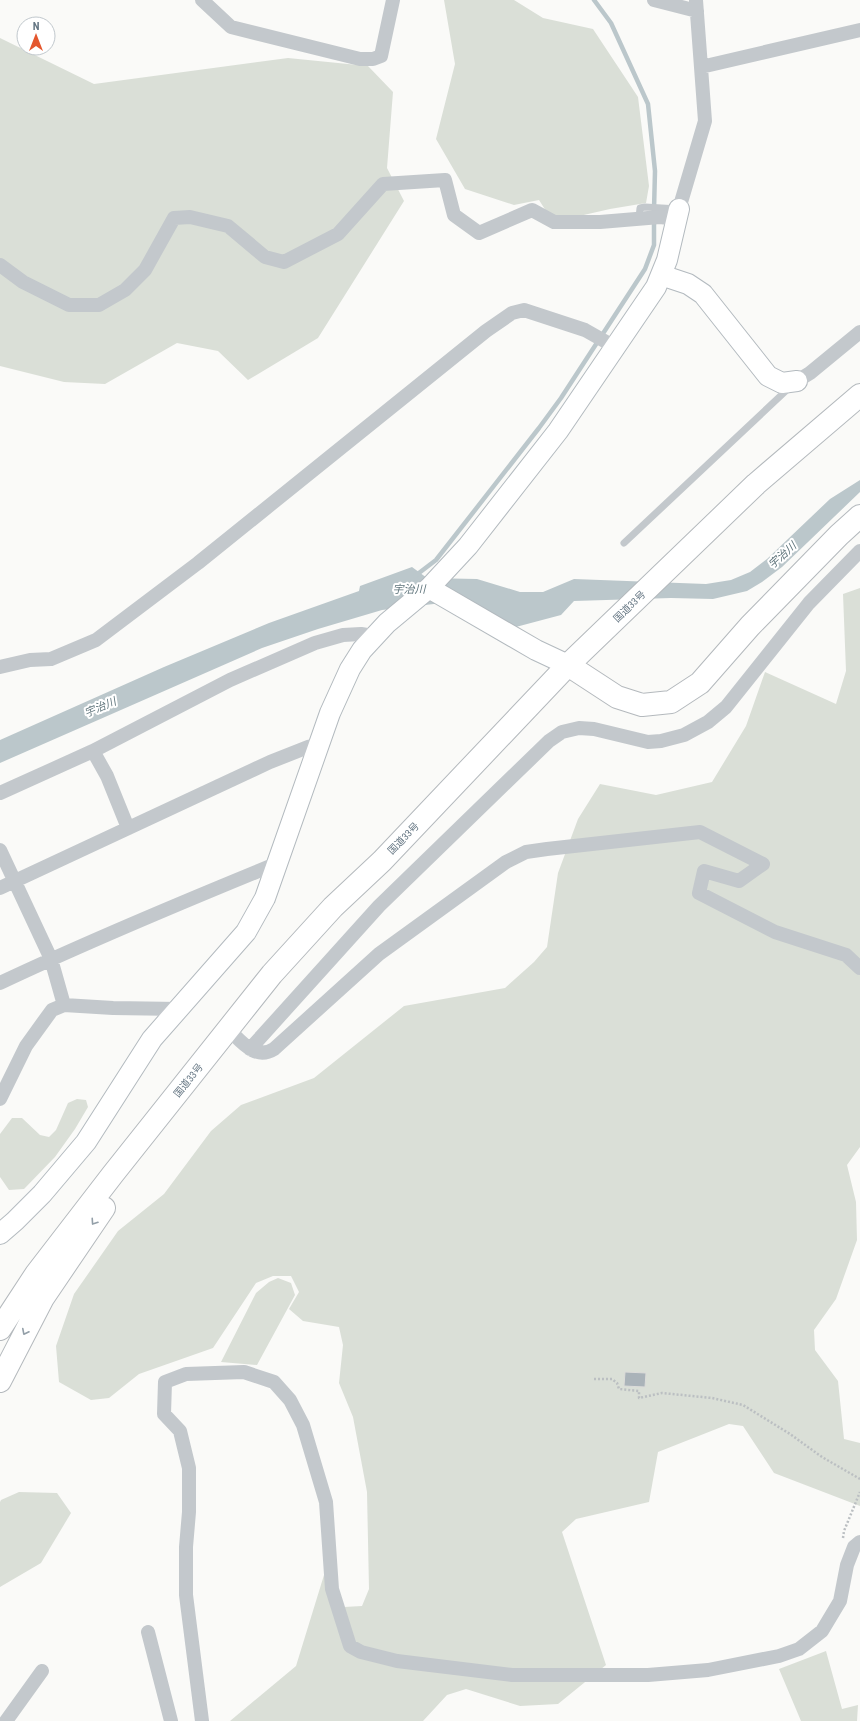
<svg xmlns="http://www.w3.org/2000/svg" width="860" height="1721" font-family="'Roboto Condensed','Noto Sans JP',sans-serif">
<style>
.green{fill:#dadfd7}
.water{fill:#bbc7cb}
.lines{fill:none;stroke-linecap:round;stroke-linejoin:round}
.stream{stroke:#bbc7cb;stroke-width:4.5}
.building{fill:#aab3b9;stroke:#dcdcda}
.secondary-casing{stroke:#b3babf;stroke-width:22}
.highway-casing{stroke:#b4b9bd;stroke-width:24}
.path{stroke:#bbbfc2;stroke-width:2.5;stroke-dasharray:2 2;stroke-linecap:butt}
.lane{stroke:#c3c8cc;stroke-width:7}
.street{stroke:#c3c8cc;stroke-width:14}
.secondary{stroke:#fff;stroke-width:20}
.highway{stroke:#fff;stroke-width:22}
.oneway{stroke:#939fa8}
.labels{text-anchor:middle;stroke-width:4;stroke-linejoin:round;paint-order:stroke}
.street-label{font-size:10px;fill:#657683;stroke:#fff}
.water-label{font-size:11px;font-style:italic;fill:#60757c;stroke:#fff}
</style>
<rect width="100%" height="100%" fill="#fafaf8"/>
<path class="green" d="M444,0h70l29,18 50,11 45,68 11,89 -3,17 -36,6 -57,13 -14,-22 -25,5 -49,-16 -29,-50 19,-75z
M0,38l94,46 194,-26 80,8 25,26 -6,76 17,33 -86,137 -70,42 -30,-29 -41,-8 -72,41 -41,-2 -64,-16z
M860,588v559l-13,18 9,37 1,38 -21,59 -22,31 1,20 23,31 6,58 16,4v63l-86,-33 -31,-47 -14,-2 -71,28 -9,50 -73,17 -14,13 44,133 -48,39 -38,2 -54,-17 -19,6 -24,26h-193l66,-55 28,-91 20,32 18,-1 7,-17 -2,-97 -14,-75 -14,-34 4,-38 -4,-18 -36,-6 -14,-12 10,-17 -8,-16h-18l-17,7 -43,65 -74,26 -30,24 -18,2 -32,-18 -3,-36 18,-52 44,-63 46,-37 47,-63 30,-26 73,-27 90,-72 101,-18 29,-26 13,-15 11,-74 20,-54 22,-35 56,11 56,-13 34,-56 19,-54 71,32 10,-33 -3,-77z
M77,1099l9,1 2,7 -13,22 -20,28 -31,32 -15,1 -9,-13v-43l12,-16h10l18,17 9,2 7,-7 12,-27z
M278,1278l13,5 4,12 -38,70 -36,-3 35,-69 13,-11z
M19,1492l38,1 14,20 -30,50 -41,24v-85l1,-2z
M826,1651l16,58 16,-4 -1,16h-56l-22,-52z"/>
<path class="water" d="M860,480v12l-78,75 -20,15 -15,9 -34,8 -42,-1 -97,3 -13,14 -49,13 -44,-28 -86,10 -64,19 -56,19 -262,115v-23l164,-73 105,-44 90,-32 1,-5 52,-19 15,11 50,1 43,13h23l31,-13 132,5 25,-4 19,-8 17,-13 63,-60z"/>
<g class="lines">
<path class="stream" d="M594,0l17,23 37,81 7,67 -1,39
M415,576l21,-16 103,-132 22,-30 84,-129 9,-24v-26"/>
</g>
<path class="building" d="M625,1372l21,1 -1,14 -21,-1z"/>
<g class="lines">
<g class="secondary-casing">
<path id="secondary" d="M661,275l27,9 15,10 65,82 14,7 15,-2
M429,588l107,62 32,15
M0,1234l15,-13 27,-27 44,-52 66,-103 94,-107 19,-34 65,-185 20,-44 12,-19 25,-27 42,-35 39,-42 90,-115 98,-144 11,-27 12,-51"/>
</g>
<g class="highway-casing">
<path id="highway" d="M568,665l49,32 25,8 29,-3 29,-19 50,-57 89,-91 21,-19
M0,1329l36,-55 77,-100 159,-200 61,-67 49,-46 186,-196 188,-181 104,-89
M0,1381l43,-83 61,-90"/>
</g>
<path class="path" d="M594,1379h18l5,4 2,6 20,2v7l23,-5 50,5 31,7 47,29 32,23 38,22
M843,1538l1,-7 16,-39"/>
<path class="lane" d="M639,218l1,-10 5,-1 33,2
M624,543l166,-156"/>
<path class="street" d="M202,0l29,27 129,32h13l8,-3 12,-56
M654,0l43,11
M701,67l159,-37
M679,209l26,-88 -9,-121
M0,265l23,17 46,23h30l26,-15 20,-20 29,-52 16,-1 38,9 37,31 19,5 54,-28 45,-50 62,-4 9,35 25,18 53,-23 22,12h46l60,-5 17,2
M797,381l13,-8 50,-41
M0,667l30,-7 21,-1 45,-19 102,-77 288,-232 26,-18 12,-3 61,20 30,17
M93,751l137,-71 85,-37 28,-8 18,-1 12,2
M0,793l93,-42 14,25 21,52
M0,850l51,109 13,46
M0,888l270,-126 38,-15 11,-2
M0,983c91,-43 185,-82 278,-120
M228,1029c13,12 27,32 46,20l105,-95 127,-92 20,-10 21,-3 153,-17 63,32 -24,17 -35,-10 -5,22 76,39 71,23 14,13
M250,1049l129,-143 170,-165 13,-9 17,-4 15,1 54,13 13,-1 23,-6 24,-13 18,-15 83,-104 51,-52
M0,1099l26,-53 26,-36 12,-5 49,3 66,1
M148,1632l23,89
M6,1721l36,-50
M202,1721l-16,-126v-48l3,-35v-44l-9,-37 -16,-17 1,-32 21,-8 58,-2 30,10 16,18 13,25 23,77 6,87 18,57 11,6 36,9 115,14h136l60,-5 71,-14 20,-7 23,-18 18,-30 7,-36 7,-18 6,-5"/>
<use href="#secondary" class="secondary"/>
<use href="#highway" class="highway"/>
</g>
<defs><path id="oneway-chevron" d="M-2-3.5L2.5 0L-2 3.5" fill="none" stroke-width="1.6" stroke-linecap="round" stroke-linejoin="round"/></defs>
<g class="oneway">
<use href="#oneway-chevron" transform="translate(94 1222) rotate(124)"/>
<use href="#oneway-chevron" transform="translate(25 1332) rotate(117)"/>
</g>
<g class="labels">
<g class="street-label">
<text transform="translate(629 606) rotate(-44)" y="4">国道33号</text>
<text transform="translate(403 838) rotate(-46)" y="4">国道33号</text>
<text transform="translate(188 1080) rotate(-51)" y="4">国道33号</text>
</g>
<g class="water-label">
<text transform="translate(782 555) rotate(-42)" y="4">宇治川</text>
<text x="409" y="593">宇治川</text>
<text transform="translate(100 707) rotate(-23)" y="4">宇治川</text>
</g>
</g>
<g transform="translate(36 36)"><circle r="19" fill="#ffffff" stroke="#c1c8cd"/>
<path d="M0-3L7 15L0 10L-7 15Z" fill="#e4572e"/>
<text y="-6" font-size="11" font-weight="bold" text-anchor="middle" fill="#657683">N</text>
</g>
</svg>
